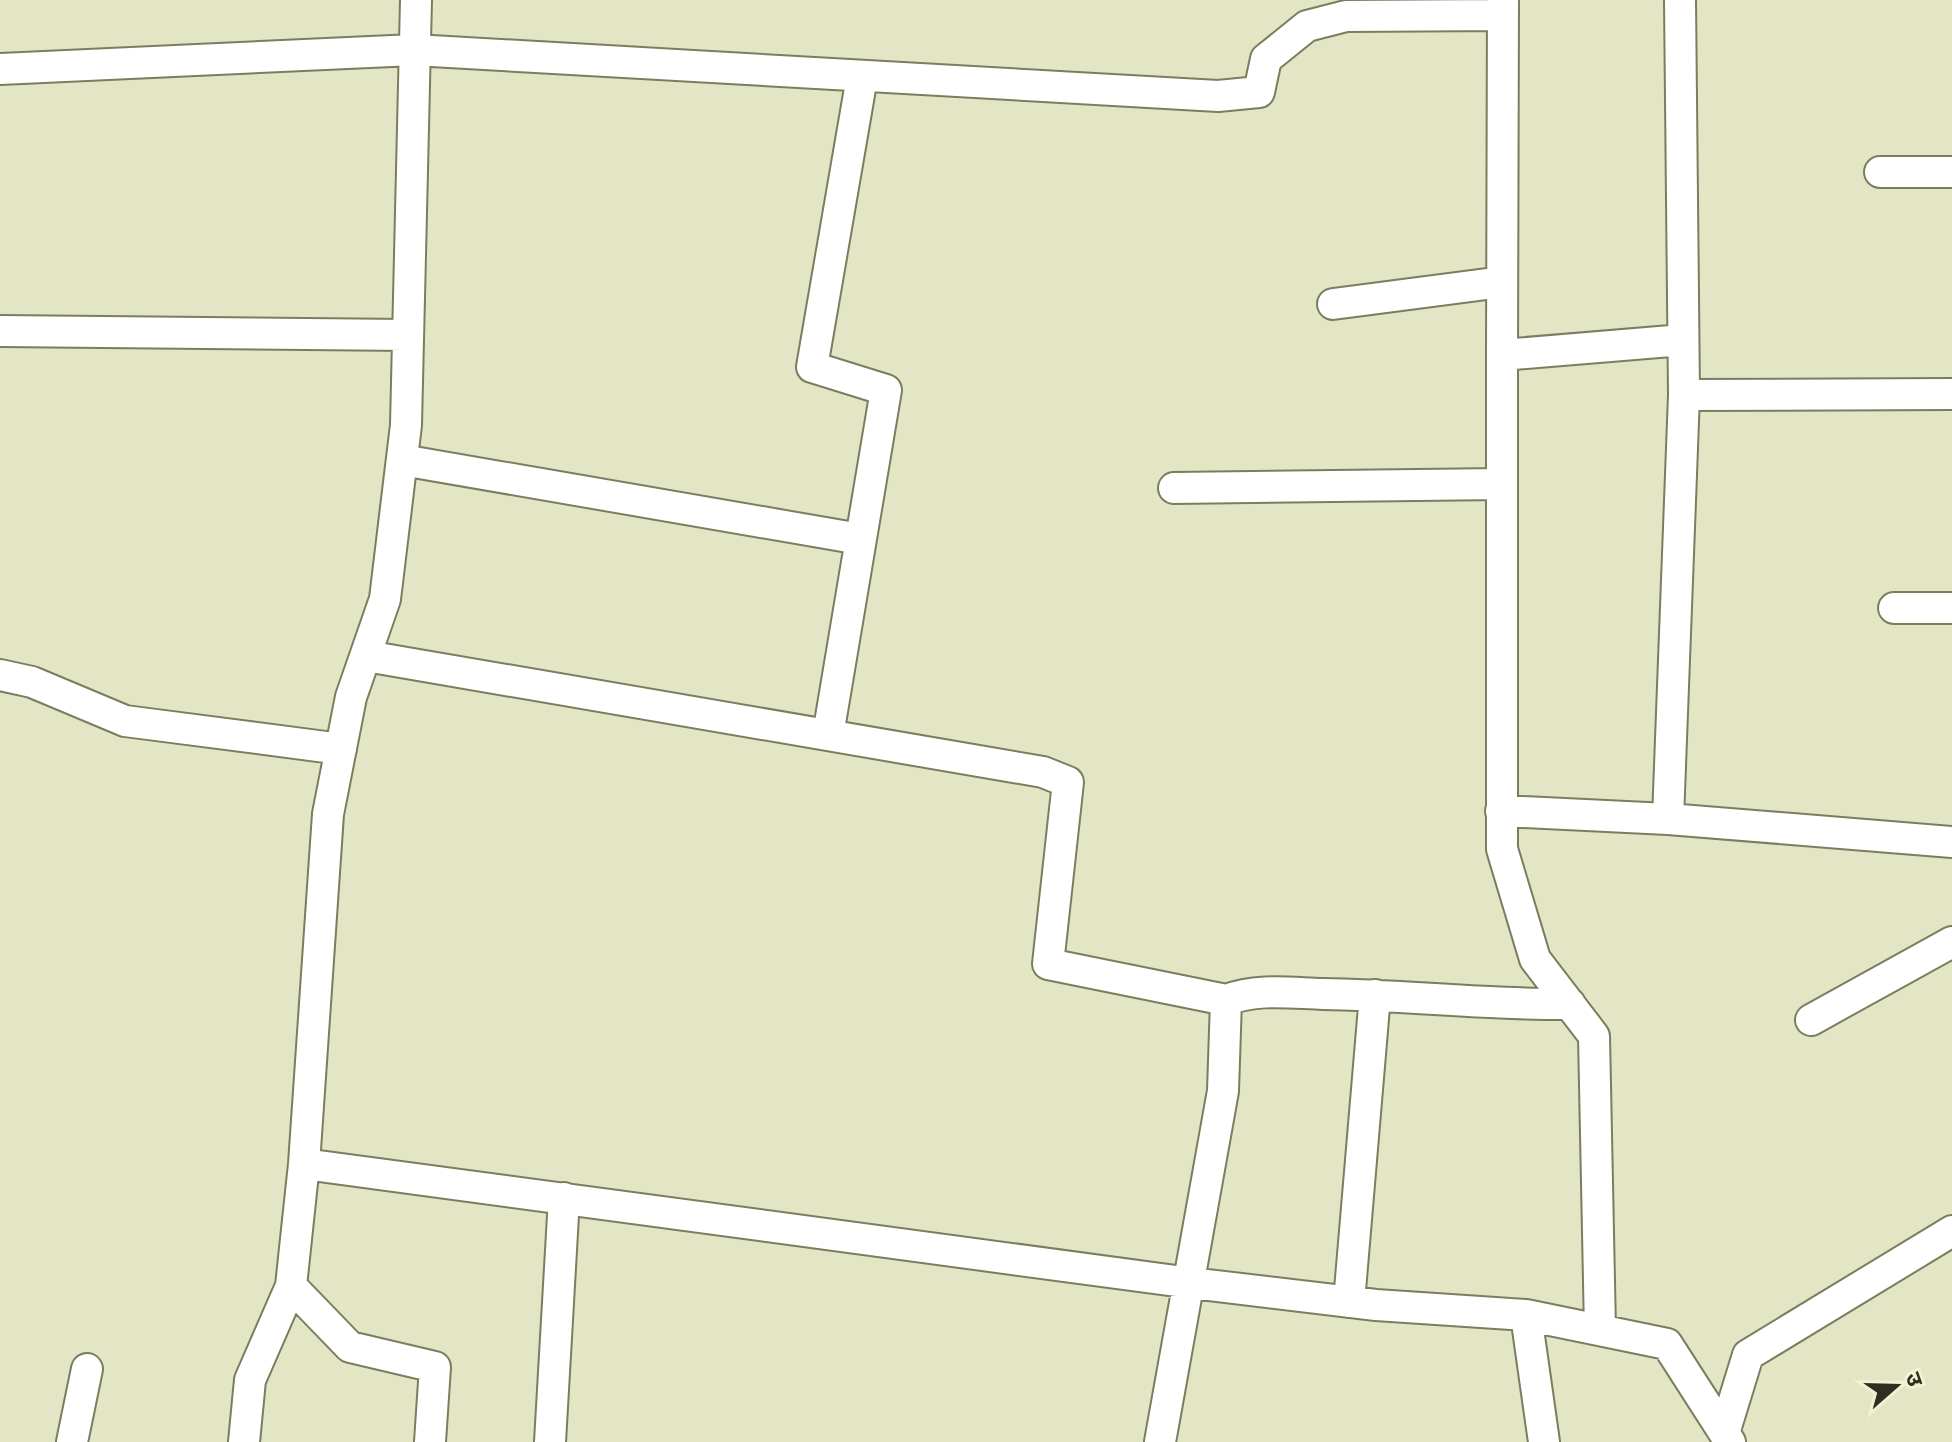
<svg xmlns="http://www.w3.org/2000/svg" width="1952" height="1442" font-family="'Noto Sans','Noto Sans Devanagari',sans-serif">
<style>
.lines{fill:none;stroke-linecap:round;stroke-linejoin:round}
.minor-casing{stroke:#7b7d5e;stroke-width:34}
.minor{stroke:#fff;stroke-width:30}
</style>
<rect width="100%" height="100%" fill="#e3e6c4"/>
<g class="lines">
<g class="minor-casing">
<path id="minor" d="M1680,0l4,395 268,-1
M0,69l414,-19 804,46 41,-4 7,-33 41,-33 39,-10 157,-1
M1880,172h72
M1333,304l169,-22
M0,331l407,4
M1502,355l1,-355
M402,460l458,79
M1174,488l327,-4
M1894,608h58
M366,656l677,116 25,10 -20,182 178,36c32,-12 64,-7 97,-6 83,1 164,11 247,10
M0,675l32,7 93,39 216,28
M828,735l58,-345 -74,-23 50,-290
M1501,811l167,8 16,-424
M1668,819l284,23
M1811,1020l141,-78
M304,1164l887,119 185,22 150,10 141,29 63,98
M291,1286l59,61 85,20 -5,75
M1349,1302l26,-307
M1526,1315l18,127
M1600,1330l-6,-294 -59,-77 -33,-110v-494l181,-15
M1725,1430l23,-75 204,-124
M72,1442l15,-73
M244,1442l6,-62 41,-94 13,-122 24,-350 23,-117 34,-98 21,-174 10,-425
M550,1442l14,-244
M1160,1442l63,-351 3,-91"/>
</g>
<use href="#minor" class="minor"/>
</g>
<g transform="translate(1896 1386) rotate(70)" stroke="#f0f3d0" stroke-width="6" paint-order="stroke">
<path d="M0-6L14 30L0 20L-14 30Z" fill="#2e2f22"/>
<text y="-12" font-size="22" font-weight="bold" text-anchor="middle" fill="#2e2f22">उ</text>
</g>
</svg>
